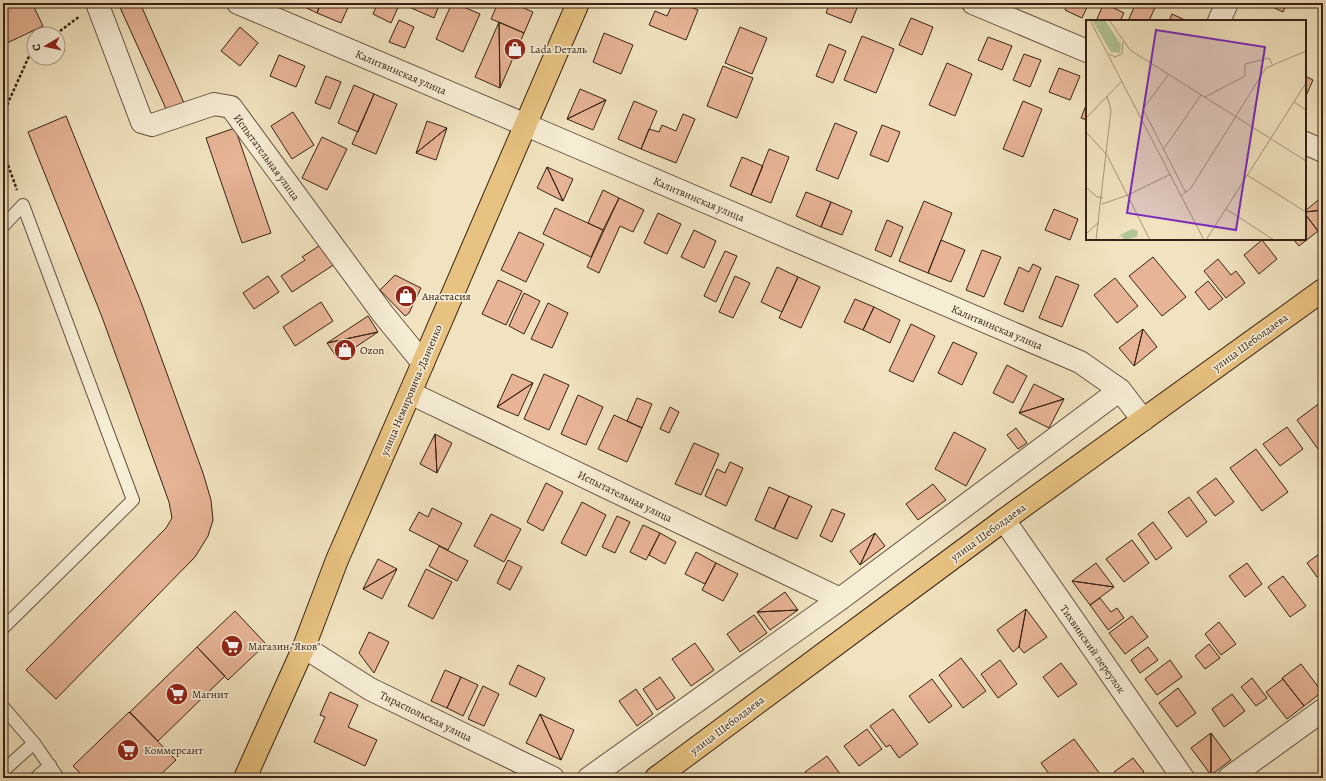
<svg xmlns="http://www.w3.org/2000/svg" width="1326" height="781" font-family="Alegreya,serif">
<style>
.building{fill:#e7b495;stroke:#382215}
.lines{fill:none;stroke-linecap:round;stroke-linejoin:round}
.lane-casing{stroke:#665240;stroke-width:14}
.street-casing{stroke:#665240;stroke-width:24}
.primary-casing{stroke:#382215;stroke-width:24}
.path{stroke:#382215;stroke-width:2.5;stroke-dasharray:3 2;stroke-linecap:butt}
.lane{stroke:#f6edd5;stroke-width:12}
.street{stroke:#f6edd5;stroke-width:22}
.primary{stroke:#e8c280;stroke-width:22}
.labels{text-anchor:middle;stroke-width:3.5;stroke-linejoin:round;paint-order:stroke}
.poi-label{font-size:11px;fill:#382215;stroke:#f6edd5;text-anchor:start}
.street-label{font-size:11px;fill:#382215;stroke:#f6edd5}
.inset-road{fill:none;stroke:#a7967b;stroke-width:1}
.view{fill:#7b2cbf;fill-opacity:0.15;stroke:#7b2cbf;stroke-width:2}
.inset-edge{fill:none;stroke:#382215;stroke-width:2}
</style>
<rect width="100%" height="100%" fill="#f1e3bf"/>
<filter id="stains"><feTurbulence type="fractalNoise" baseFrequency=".005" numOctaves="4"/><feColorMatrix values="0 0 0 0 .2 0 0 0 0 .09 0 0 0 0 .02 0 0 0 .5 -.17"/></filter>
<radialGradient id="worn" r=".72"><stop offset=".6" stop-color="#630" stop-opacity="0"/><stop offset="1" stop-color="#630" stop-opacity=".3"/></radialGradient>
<path class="building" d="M3,3h29l11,23 -36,17 -4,-7z
M118,3h22l44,100 -17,8z
M296,3h25l-4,10z
M321,3h29l-9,20 -24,-10z
M378,3h22l-9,20 -18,-9z
M411,3h29l-6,15 -25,-11z
M452,3h2l26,11 -17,38 -27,-13z
M498,3h14l21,9 -9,21 -33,-14z
M673,3h8l17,7 -12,30 -37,-15 6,-14 12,5z
M830,3h29l-8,20 -25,-10z
M1068,3h21l-7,15 -17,-8z
M1104,3l20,10 -4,8h-24z
M1136,3h21l-8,18h-21z
M1264,3h23l-4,9z
M1172,14l15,7h-18z
M911,18l22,9 -11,28 -23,-10z
M399,20l15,7 -9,21 -16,-6z
M499,22l1,66 -25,-11z
M499,22l25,11 -24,55z
M240,27l18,16 -18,23 -19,-15z
M740,27l27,11 -15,36 -27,-11z
M604,33l29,12 -12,29 -28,-12z
M862,36l32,13 -18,44 -32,-13z
M988,37l24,9 -10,24 -24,-10z
M829,44l17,7 -13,32 -17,-7z
M1024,54l17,6 -11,27 -17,-7z
M279,55l26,11 -9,21 -26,-11z
M947,63l25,11 -17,42 -26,-11z
M723,66l30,12 -16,40 -30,-12z
M1059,68l21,8 -10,24 -21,-8z
M326,76l15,6 -11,27 -15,-6z
M1305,76l8,4 -8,18z
M354,85l20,9 -16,38 -20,-9z
M580,89l26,11 -39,19z
M374,94l23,10 -21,50 -24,-10z
M606,100l-13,30 -26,-11z
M634,101l23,10 -16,38 -23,-10z
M1023,101l19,8 -19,48 -20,-8z
M1087,103v17l-6,-2z
M293,112l21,33 -22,14 -21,-33z
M683,114l12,5 -19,44 -35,-14 8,-20 10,3 3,-7 14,6z
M66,116l75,186 62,171 8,27 2,20 -5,16 -13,21 -139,142 -30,-29 140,-142 6,-10 -3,-16 -67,-185 -74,-185z
M427,121l20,7 -31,25z
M835,123l22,9 -19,47 -22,-9z
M882,125l18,7 -12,30 -18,-7z
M235,128l36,105 -29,10 -36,-105z
M447,128l-11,32 -20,-7z
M322,137l25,12 -20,41 -25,-12z
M769,149l20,8 -18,46 -20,-8z
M742,157l21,9 -12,29 -21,-9z
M547,167l26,12 -10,22z
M547,167l16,34 -26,-13z
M603,190l16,8 -16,32 -15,-7z
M806,192l25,10 -10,25 -25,-11z
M1323,196v14l-18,2v-1z
M619,198l25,12 -11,22 -13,-6 -21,47 -12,-6z
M924,201l28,12 -24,60 -29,-12z
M831,202l21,9 -10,24 -21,-8z
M555,208l48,22 -12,27 -48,-23z
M1054,209l24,10 -8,21 -25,-10z
M1323,210v17l-5,4 -13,-17v-2z
M658,213l23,11 -14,30 -23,-11z
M1305,214l13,17 -19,15 -6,-7h12z
M887,220l16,7 -12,30 -16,-7z
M694,230l22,11 -12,27 -23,-11z
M519,232l25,12 -18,38 -25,-12z
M941,240l24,10 -14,32 -23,-9z
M1262,240l15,19 -18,15 -15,-19z
M322,244l13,20 -43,28 -11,-16 24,-16 -3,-3z
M982,250l19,7 -17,40 -18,-7z
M725,251l12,5 -21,46 -12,-6z
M1153,257l33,40 -24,19 -33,-40z
M1218,259l13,16 5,-4 9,12 -19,15 -22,-27z
M1033,264l8,4 -18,44 -19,-8 15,-37 10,5z
M777,267l21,10 -16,35 -21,-10z
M395,275l26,13 -12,25 -4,3 -25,-26z
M268,276l11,16 -25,17 -11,-16z
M735,276l15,7 -17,35 -14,-6z
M1056,276l23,9 -17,42 -23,-9z
M798,277l22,10 -19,41 -22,-10z
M1115,278l23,28 -21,17 -23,-28z
M498,280l24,11 -16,34 -24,-11z
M1208,281l15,18 -14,11 -14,-18z
M524,293l16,8 -16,33 -15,-8z
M855,299l19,8 -11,23 -19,-8z
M321,302l12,19 -38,25 -12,-19z
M548,303l20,10 -16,35 -21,-9z
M874,307l26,13 -10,23 -27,-13z
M368,316l10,16 -51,11z
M911,324l24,12 -22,46 -24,-11z
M1143,329l-9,37 -15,-18z
M1143,329l14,18 -23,19z
M378,332l-40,27 -11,-16z
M953,342l24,11 -15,32 -24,-12z
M1007,365l20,11 -14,27 -20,-10z
M512,374l21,9 -36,24z
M544,374l25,11 -20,45 -25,-11z
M533,383l-15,33 -21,-9z
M1034,384l30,15 -45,14z
M578,395l25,12 -17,38 -25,-11z
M637,398l15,6 -10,24 -15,-7z
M1064,399l-15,29 -30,-15z
M1321,402l2,2v52l-26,-36z
M670,407l9,5 -10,21 -9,-4z
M614,415l28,13 -15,34 -29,-13z
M1287,427l16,22 -23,17 -17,-22z
M1016,428l11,15 -9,6 -11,-14z
M954,432l32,17 -20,37 -31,-17z
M435,434l2,39 -17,-9z
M435,434l17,9 -15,30z
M694,443l25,11 -18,41 -26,-11z
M1256,449l32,43 -26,19 -32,-43z
M730,462l13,6 -17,38 -21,-10 12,-27 8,4z
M1216,478l18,24 -19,14 -18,-24z
M546,483l17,9 -20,39 -16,-9z
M933,484l13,16 -28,20 -12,-16z
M769,487l20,9 -15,33 -19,-9z
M789,496l23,10 -15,33 -23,-10z
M1189,497l18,25 -20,15 -19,-25z
M582,502l24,13 -20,41 -25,-13z
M432,508l30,15 -14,27 -39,-20 10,-18 9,5z
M832,509l13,5 -13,28 -12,-6z
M491,514l30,15 -17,33 -30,-16z
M617,516l13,6 -15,31 -13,-6z
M1153,522l19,26 -16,12 -18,-26z
M643,525l17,8 -14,27 -16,-8z
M660,533l16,9 -11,22 -16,-9z
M875,533l-15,32 -10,-14z
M875,533l10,13 -25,19z
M1132,540l17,23 -25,19 -18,-23z
M439,546l29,15 -11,20 -28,-15z
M1323,551v21l-6,5 -10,-14z
M696,552l20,11 -11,21 -20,-10z
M378,559l19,10 -34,20z
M508,560l14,7 -12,23 -13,-7z
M716,563l22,11 -15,27 -21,-11z
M1096,563l18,24 -42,-6z
M1247,563l15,21 -17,13 -16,-21z
M397,569l-15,30 -19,-10z
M426,569l26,13 -19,37 -25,-13z
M1283,576l23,30 -16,11 -22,-30z
M1072,581l42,6 -24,18z
M785,592l13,18 -41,2z
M1100,598l11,14 6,-4 7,10 -16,12 -18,-25z
M1026,609l-7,38 -6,5 -16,-22z
M1026,609l21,28 -23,16 -5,-6z
M798,610l-28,20 -13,-18z
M235,611l31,33 -38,36 -31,-33z
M754,615l13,18 -27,19 -13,-18z
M1132,616l16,21 -23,17 -16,-21z
M1219,622l17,22 -15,11 -16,-21z
M369,632l20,10 -15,31 -15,-20z
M695,643l19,27 -23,16 -19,-27z
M1209,644l11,14 -15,11 -10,-13z
M197,647l28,29 -67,65 -28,-29z
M1148,647l10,13 -18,13 -9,-13z
M961,658l25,33 -23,17 -24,-33z
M1000,660l17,24 -19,14 -17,-24z
M1170,660l12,17 -25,18 -12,-16z
M1061,663l16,21 -19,13 -15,-20z
M1301,664l21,28 -18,14 -22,-28z
M518,665l27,13 -9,19 -27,-13z
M445,670l16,7 -14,31 -16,-7z
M461,677l17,8 -15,31 -16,-8z
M660,677l15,21 -18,12 -14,-21z
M1252,678l15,20 -11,8 -15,-19z
M932,679l20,27 -23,17 -20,-27z
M1283,679l21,27 -17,13 -21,-27z
M483,686l16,8 -15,32 -16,-7z
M1178,688l18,25 -19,14 -18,-24z
M636,689l17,25 -16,12 -18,-25z
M330,692l28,13 -10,22 29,13 -12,26 -51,-24 11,-25 -5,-2z
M1232,694l13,17 -21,16 -12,-18z
M893,709l25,35 -19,14 -9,-13 -4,2 -16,-21z
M129,712l47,48 -19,18h-72l-12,-12z
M540,714l21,46 -35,-17z
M540,714l34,16 -13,30z
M867,729l15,20 -23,17 -15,-20z
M1211,733v42l-20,-27z
M1211,733l20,27 -20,15z
M1074,739l29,39h-51l-11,-15z
M827,756l16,22h-33l-5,-6z
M1133,758l11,14 -9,6h-16l-5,-6z"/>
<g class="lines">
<g class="lane-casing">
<path id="lane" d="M3,226l20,-21 110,295 -130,128
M3,707l31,36 24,35
M3,771l31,-28
M36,778l14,-13"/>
</g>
<g class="street-casing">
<path id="street" d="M97,3l45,119 10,3 62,-21 17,3 152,207 40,49
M238,3l288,122 554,237 40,28 23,30
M973,3l114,48
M1219,21l8,-18
M1305,143l18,8
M410,393l430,206
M1004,520l179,258
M304,647l66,42 183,89
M589,778l251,-179 280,-209
M1229,778l94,-68"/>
</g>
<g class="primary-casing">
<path id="primary" d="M245,778l59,-131 33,-87 73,-167 168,-390
M656,778l348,-258 319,-230"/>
</g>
<path class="path" d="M56,34l24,-18
M3,114l27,-60 4,-2
M3,151l14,39"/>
<use href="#lane" class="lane"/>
<use href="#street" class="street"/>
<use href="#primary" class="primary"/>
</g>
<defs>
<g id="shop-disc" transform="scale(1.15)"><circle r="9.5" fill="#8f2418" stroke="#f6edd5"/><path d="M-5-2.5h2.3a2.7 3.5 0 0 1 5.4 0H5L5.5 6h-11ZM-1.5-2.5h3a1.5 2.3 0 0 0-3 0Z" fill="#fff"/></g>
<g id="supermarket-disc" transform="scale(1.15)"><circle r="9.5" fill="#8f2418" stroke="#f6edd5"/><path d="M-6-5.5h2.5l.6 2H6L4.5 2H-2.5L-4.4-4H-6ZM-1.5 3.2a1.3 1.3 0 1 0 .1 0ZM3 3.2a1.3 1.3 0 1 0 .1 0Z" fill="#fff"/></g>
</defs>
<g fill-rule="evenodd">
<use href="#shop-disc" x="515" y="49"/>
<use href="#shop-disc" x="406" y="296"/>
<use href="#shop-disc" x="345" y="350"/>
<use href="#supermarket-disc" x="232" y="646"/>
<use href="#supermarket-disc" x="177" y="694"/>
<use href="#supermarket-disc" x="128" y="750"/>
</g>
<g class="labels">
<g class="poi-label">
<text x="530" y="53">Lada Dеталь</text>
<text x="422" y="300">Анастасия</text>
<text x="360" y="354">Ozon</text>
<text x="248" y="650">Магазин "Яков"</text>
<text x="192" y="698">Магнит</text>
<text x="144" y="754">Коммерсант</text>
</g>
<g class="street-label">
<text transform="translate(401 72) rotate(23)" y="4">Калитвинская улица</text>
<text transform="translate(267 157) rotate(54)" y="4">Испытательная улица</text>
<text transform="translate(699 199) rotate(23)" y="4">Калитвинская улица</text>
<text transform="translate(997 327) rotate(23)" y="4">Калитвинская улица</text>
<text transform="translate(1250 342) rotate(-36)" y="4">улица Шеболдаева</text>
<text transform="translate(411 390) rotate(-67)" y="4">улица Немировича-Данченко</text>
<text transform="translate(625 496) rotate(26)" y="4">Испытательная улица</text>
<text transform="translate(988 532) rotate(-36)" y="4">улица Шеболдаева</text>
<text transform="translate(1093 649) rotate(55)" y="4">Тихвинский переулок</text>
<text transform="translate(426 716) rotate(26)" y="4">Тираспольская улица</text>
<text transform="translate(727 725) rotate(-37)" y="4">улица Шеболдаева</text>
</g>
</g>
<g transform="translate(1086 20)">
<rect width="220" height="220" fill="#f1e3bf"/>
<path d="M6,0h13l16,25 -1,8 -9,-1zM46,209l6,2 -1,6 -13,3 -3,-5 -2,5 1,-5z" fill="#b3c597"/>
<path class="inset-road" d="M4,0l114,220M23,0l21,30 176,111M23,34l6,3 7,-3 1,-12M82,55l-25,34 43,84M119,77l40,-21v-12l24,-6 3,6M208,82l12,8M0,98l36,-37M0,112l21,23 43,85M77,130l38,-55M161,155l59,37M0,167l11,10 6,1M95,176l10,-8 75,-120 40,-17M16,184l26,-9 43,-21M140,189l48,31M0,214l13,-12M10,220l15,-130 -4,-14M120,220l100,-157"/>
<path class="view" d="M70,10l109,17 -29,183 -109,-17z"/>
<rect width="220" height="220" class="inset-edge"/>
</g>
<rect width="1326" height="781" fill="none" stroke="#f1e3bf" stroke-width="16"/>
<rect x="4" y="4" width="1318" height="773" fill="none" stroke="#382215" stroke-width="2"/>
<rect x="8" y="8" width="1310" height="765" fill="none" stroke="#382215"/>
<g transform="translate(46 46) rotate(261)"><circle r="19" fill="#f6edd5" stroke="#aa9c88"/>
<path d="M0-3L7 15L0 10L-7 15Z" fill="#8f2418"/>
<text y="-6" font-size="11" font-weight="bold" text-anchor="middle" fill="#382215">С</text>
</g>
<rect width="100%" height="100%" filter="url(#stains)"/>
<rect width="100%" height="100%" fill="url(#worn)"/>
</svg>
